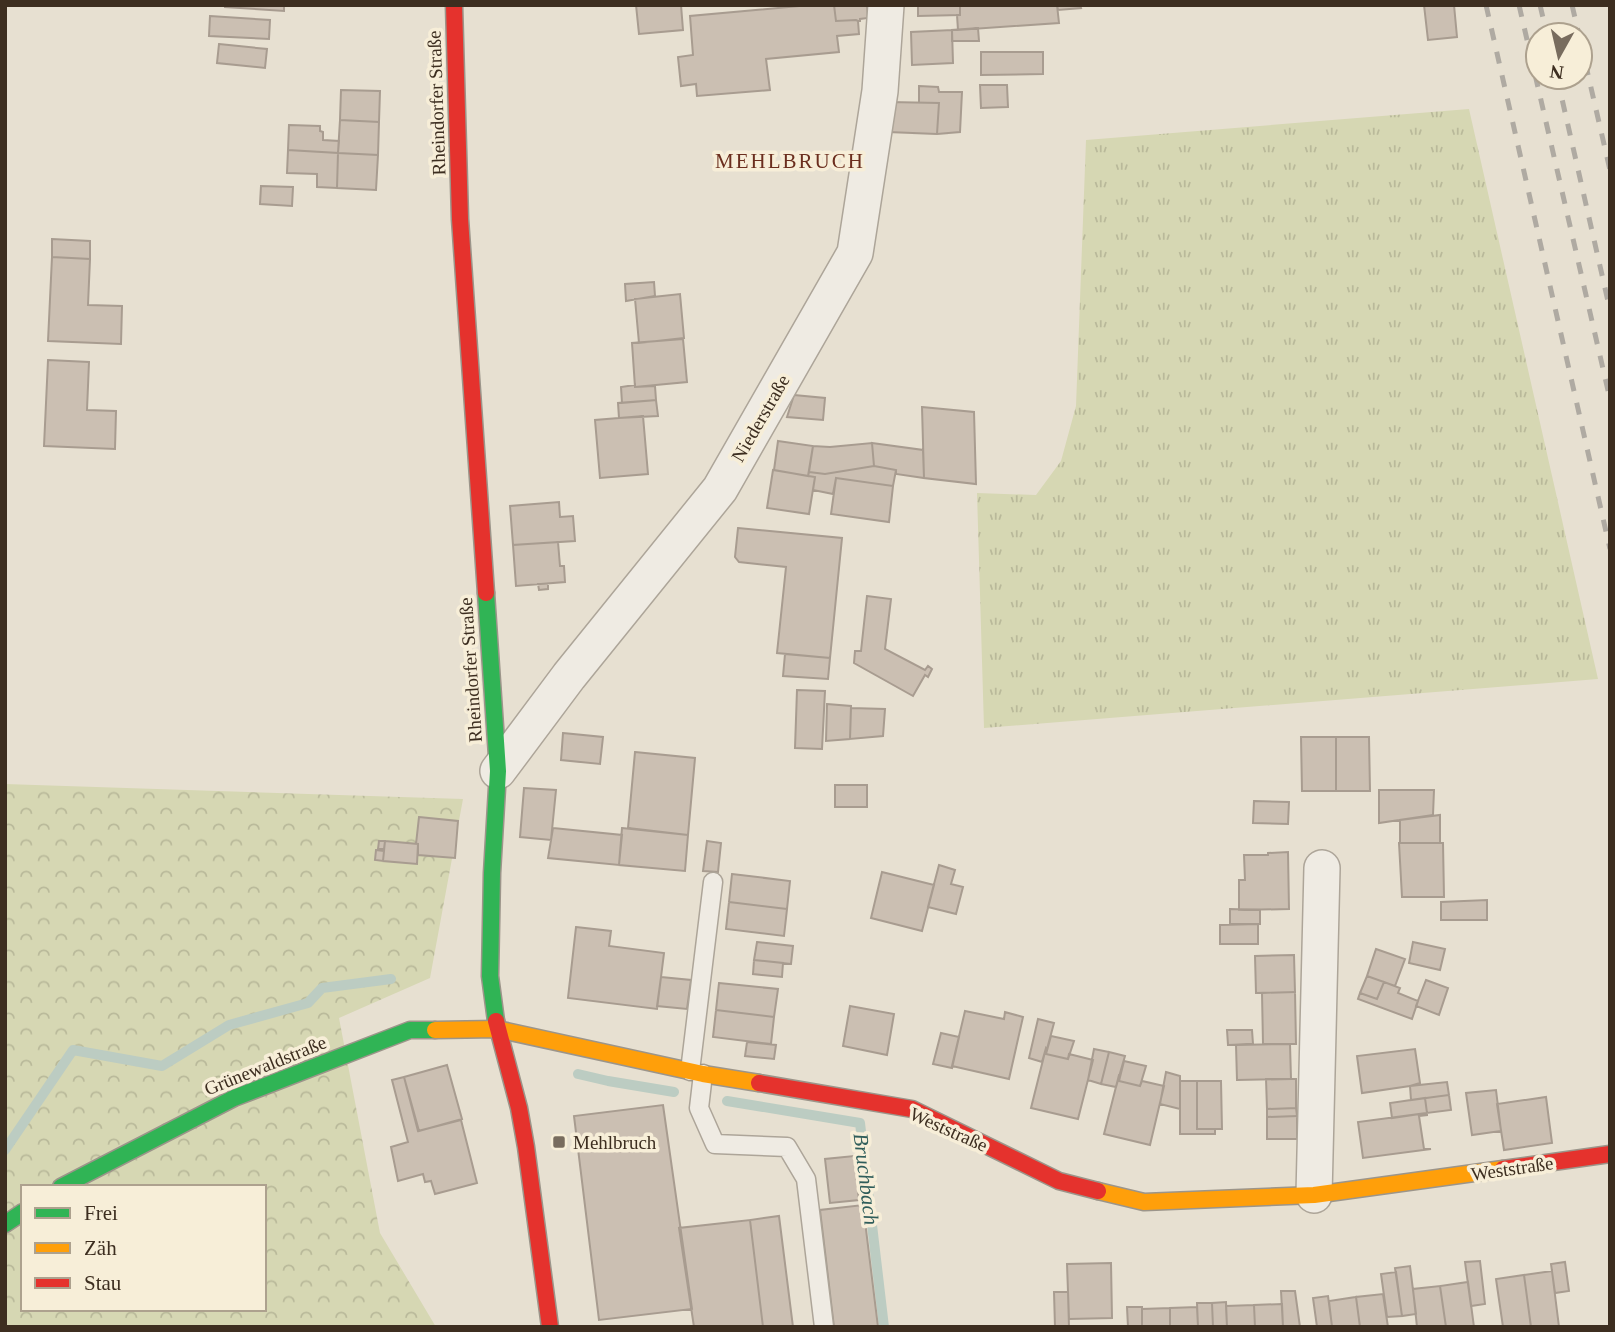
<svg xmlns="http://www.w3.org/2000/svg" width="1615" height="1332" font-family="Georgia,serif">
<style>
.grass{fill:url(#grass-tufts)}
.forest{fill:url(#forest-crowns);fill-rule:evenodd}
.lines{fill:none;stroke-linecap:round;stroke-linejoin:round}
.stream{stroke:#bcccc2;stroke-width:10}
.building{fill:#cbbfb2;stroke:#a89c90;stroke-width:2}
.lane-casing{stroke:#ada599;stroke-width:21}
.street-casing{stroke:#ada599;stroke-width:38}
.fast-casing{stroke:#9c958a;stroke-width:19}
.slow-casing{stroke:#9c958a;stroke-width:19}
.jam-casing{stroke:#9c958a;stroke-width:19}
.lane{stroke:#efebe3;stroke-width:18}
.street{stroke:#efebe3;stroke-width:35}
.fast{stroke:#30b455;stroke-width:16}
.slow{stroke:#ff9f0a;stroke-width:16}
.jam{stroke:#e5322d;stroke-width:16}
.rail{stroke:#afaaa2;stroke-width:5;stroke-dasharray:12 12;stroke-linecap:butt}
.poi-dot{fill:#786c5e;stroke:#f7eed8;stroke-width:2.5}
.labels{text-anchor:middle;stroke-width:7;stroke-linejoin:round;paint-order:stroke}
.street-label{font-size:19px;fill:#3d2e20;stroke:#f7eed8}
.poi-label{font-size:19px;fill:#3d2e20;stroke:#f7eed8;text-anchor:start}
.neighbourhood-label{font-size:21px;letter-spacing:2px;fill:#6b2e1e;stroke:#f7eed8}
.water-label{font-size:21px;font-style:italic;fill:#2f5d5a;stroke:#f7eed8}
</style>
<defs>
<pattern id="grass-tufts" width="24" height="20" patternUnits="userSpaceOnUse" patternTransform="scale(1.75)"><rect width="24" height="20" fill="#d6d7b3"/><path d="M3 7l-1-3M5 7V3M7 7l1-3M15 17l-1-3M17 17v-4M19 17l1-3" fill="none" stroke="#b9b99a"/></pattern>
<pattern id="forest-crowns" width="20" height="18" patternUnits="userSpaceOnUse" patternTransform="scale(1.75)"><rect width="20" height="18" fill="#d6d7b3"/><path d="M2 6a3 3 0 1 1 6 0M12 15a3 3 0 1 1 6 0" fill="none" stroke="#b9b99a"/></pattern>
</defs>
<rect width="100%" height="100%" fill="#e7e0d1"/>
<path class="grass" d="M1469,109l129,570 -614,49 -7,-235 59,2 25,-34 15,-55 10,-266z"/>
<path class="forest" d="M5,784l458,15 -33,179 -91,40 41,215 56,94h-431zM23,1187h241v122h-241z"/>
<g class="lines">
<path class="stream" d="M578,1074l30,7 66,11
M727,1101l133,22 24,204
M5,1150l68,-100 89,16 67,-41 79,-22 14,-15 69,-9"/>
</g>
<path class="building" d="M225,5h59v6l-59,-4z
M636,5h45l2,25 -44,4z
M810,5h24l2,16 20,-1 2,1 1,13 -22,2 2,16 -73,7 4,31 -73,6 -1,-12 -15,2 -3,-29 15,-2 -3,-39z
M834,5h33l1,13 -8,1v2h-2l-2,-1 -20,1z
M918,5h42v10l-42,1z
M960,5h97l2,18 -101,7 -1,-15h3z
M1057,5h23l1,3 -23,2z
M1424,5h30l3,32 -29,3z
M210,16l60,4 -1,19 -60,-3z
M978,28l1,13h-27v-11z
M952,30l1,33 -41,2 -1,-33z
M219,44l48,5 -2,19 -48,-5z
M981,52h62v22l-62,1z
M980,85h27l1,22 -27,1z
M919,86l19,1 1,5h23l-2,40 -23,2 2,-31h-20z
M341,90l39,1 -1,31 -39,-2z
M889,102l50,1 -2,31 -49,-2z
M340,120l39,2 -1,33 -40,-2z
M289,125l31,1v5l3,1v8l16,1 -1,12 -50,-3z
M288,150l50,3 -1,35 -20,-1v-13l-30,-1z
M338,153l40,2 -2,35 -39,-2z
M261,186l32,1 -1,19 -32,-2z
M52,239l38,2v18l-38,-2z
M52,257l38,2 -2,46 34,1 -1,38 -73,-3z
M654,282l1,14 -29,5 -1,-17z
M680,294l4,44 -45,5 -4,-44z
M683,339l4,43 -52,5 -3,-44z
M48,360l41,2 -2,48 29,1 -1,38 -71,-3z
M635,385v2l20,-1 1,14 -34,3 -1,-16z
M794,395l31,3 -2,22 -36,-3z
M656,400l2,16 -39,2 -1,-15z
M922,407l52,5 2,72 -52,-6z
M643,416l5,58 -48,4 -5,-58z
M778,441l35,5 -5,30 -34,-6z
M872,443l2,23 -49,8 -16,-2 4,-26 17,1z
M872,443l51,7 1,28 -28,-4v-4l-22,-4z
M874,466l22,4 -3,16 -57,-8 -3,16 -20,-4 2,-13 -7,-1 1,-4 16,2z
M773,470l42,7 -6,37 -42,-6z
M836,478l57,8 -4,36 -58,-8z
M559,502l1,15 13,-1 2,25 -62,4 -3,-39z
M738,528l104,10 -12,120 -53,-5 9,-86 -47,-5 -4,-5z
M558,542l2,24h4l1,16 -49,4 -3,-41z
M538,584h10v5l-9,1z
M867,596l24,3 -6,50 40,21 3,-4 4,3 -4,8 -3,-2 -12,21 -59,-33 1,-12h6z
M785,654l45,4 -2,21 -45,-3z
M797,690l28,1 -3,58 -27,-1z
M827,704l24,2 -1,33 -24,2z
M851,708l34,1 -2,27 -33,3z
M563,733l40,4 -3,27 -39,-4z
M1301,737h35v54h-34z
M1336,737h33l1,54h-34z
M635,752l60,6 -7,77 -60,-7z
M835,785h32v22h-32z
M524,788l32,2 -5,50 -31,-3z
M1379,790h55l-1,25 -54,8z
M1254,801l35,1 -1,22 -35,-1z
M1440,815v28h-40v-23z
M419,817l39,4 -3,37 -37,-3v-11h-2z
M553,828l69,7 -3,30 -71,-7z
M622,828l66,7 -3,36 -66,-6z
M379,841h6l-1,8h-6z
M385,841l33,3 -1,20 -34,-3z
M707,841l14,2 -3,29 -15,-1z
M1399,843h44l1,54h-42z
M376,850l8,1 -1,10 -8,-1z
M1288,852l1,57 -50,1v-30h6l-1,-25h24v-2z
M939,865l16,5 -4,14 12,3 -7,27 -28,-7z
M882,872l52,13 -12,46 -51,-13z
M732,874l58,7 -3,28 -58,-7z
M1487,900v20h-46v-18z
M729,902l58,7 -3,27 -58,-7z
M1230,909l30,1v14h-30z
M1258,924v20h-38v-19z
M576,927l35,4 -2,15 55,7 -7,56 -89,-11z
M757,942l36,4 -2,18 -37,-4z
M1413,942l32,7 -5,21 -31,-7z
M1376,949l29,10 -10,27 -28,-10z
M1294,955l1,37 -39,1 -1,-37z
M754,960l29,3 -1,14 -29,-3z
M1367,976l17,6 -7,17 -17,-6z
M661,977l30,3 -4,29 -30,-3z
M1426,980l22,8 -9,27 -23,-9z
M1384,982l16,6 -2,5 20,8 -6,18 -54,-20 2,-6 17,6z
M719,983l59,6 -4,28 -58,-7z
M1295,992l1,52h-33l-1,-51z
M850,1006l44,8 -7,41 -44,-9z
M716,1010l58,7 -3,27 -58,-7z
M965,1011l39,8 1,-7 18,5 -14,62 -57,-13z
M1038,1019l16,4 -7,26 -1,-1 -4,14 -13,-4z
M1227,1030h25l1,14 -25,1z
M941,1033l18,4 -7,31 -19,-4z
M1051,1036l23,5 -6,18 -22,-5z
M747,1042l29,3 -2,14 -29,-3z
M1290,1044l1,35 -54,1 -1,-35z
M1046,1048l1,1 -1,5 22,5 1,-5 24,6 -15,59 -47,-11z
M1094,1049l15,3 -8,32 -13,-4z
M1415,1049l5,34 -10,3 -48,7 -5,-37z
M1109,1052l16,4 -9,31 -15,-3z
M1124,1061l22,5 -6,20 -21,-5z
M447,1065l15,54 -43,12 -15,-54z
M1166,1072l14,4v33l-20,-5z
M1119,1075h1l-1,6 21,5 2,-5 22,5 -14,59 -46,-11z
M404,1077l14,54 43,-11 16,63 -42,11 -4,-13 -6,1 -2,-8 -25,7 -7,-34 17,-5 -16,-62z
M1266,1079h30v29l-29,1z
M1180,1081h17v48h18v5h-35z
M1197,1081h24l1,48h-25z
M1447,1082l2,13 -38,5 -1,-14z
M1496,1090l5,41 -29,4 -6,-42z
M1449,1095l2,15 -24,3 -2,-15z
M1546,1097l6,46 -48,7 -7,-46z
M1425,1098l2,15 -35,5 -2,-15z
M663,1105l29,204 -93,11 -25,-204z
M1296,1108l1,8 -30,1v-8z
M1427,1113v2l-8,1 5,33h7l-68,9 -5,-36z
M1297,1116v23h-30v-22z
M854,1156l5,44 -29,3 -5,-44z
M863,1205l15,122h-44l-14,-117z
M779,1216l14,111h-30l-13,-107z
M750,1220l13,107h-69l-15,-99z
M1480,1261l5,43 -14,2 -6,-44z
M1565,1262l4,29 -14,2 -4,-29z
M1111,1263l1,55 -43,1 -2,-55z
M1410,1266l6,48 -14,2 -7,-48z
M1552,1271l7,56h-28l-7,-52z
M1396,1272l6,44 -15,1 -6,-43z
M1524,1275l7,52h-28l-7,-48z
M1468,1282l6,45h-28l-6,-41z
M1440,1286l6,41h-29l-4,-38z
M1281,1291h14l5,36h-17z
M1054,1292h14l1,35h-14z
M1383,1294l5,33h-28l-4,-30z
M1328,1296l4,30 -15,1 -4,-29z
M1356,1297l4,30h-28l-3,-26z
M1226,1302l1,25h-14l-1,-24z
M1197,1303h15l1,24h-15z
M1282,1304l1,23h-28l-1,-22z
M1254,1305l1,22h-28l-1,-21z
M1127,1307h15v20h-14z
M1197,1307l1,20h-28v-19z
M1170,1308v19h-28v-18z"/>
<g class="lines">
<g class="lane-casing">
<path id="lane" d="M690,1071l23,-189
M703,1074l-4,34 16,36 72,3 19,32 18,148"/>
</g>
<g class="street-casing">
<path id="street" d="M498,771l71,-95 151,-187 135,-236 25,-162 6,-86
M1314,1195l8,-327"/>
</g>
<g class="fast-casing">
<path id="fast" d="M486,593l12,178 -6,102 -2,103 6,45
M61,1187l173,-89 176,-68h25
M5,1224l18,-12"/>
</g>
<g class="slow-casing">
<path id="slow" d="M435,1030l62,-1 206,45 56,9
M1098,1191l46,11 170,-7 189,-26"/>
</g>
<g class="jam-casing">
<path id="jam" d="M454,5l6,214 26,374
M496,1021l23,87 7,39 24,180
M759,1083l153,26 147,72 39,10
M1503,1169l107,-15"/>
</g>
<use href="#lane" class="lane"/>
<use href="#street" class="street"/>
<use href="#fast" class="fast"/>
<use href="#slow" class="slow"/>
<use href="#jam" class="jam"/>
<path class="rail" d="M1486,5l124,544
M1519,5l91,394
M1540,5l7,30
M1572,5l7,30
M1580,40l30,130
M1557,77l53,233"/>
</g>
<rect class="poi-dot" x="552" y="1135" width="14" height="14" rx="3.5"/>
<g class="labels">
<g class="street-label">
<text transform="translate(436 103) rotate(-92)" y="7">Rheindorfer Straße</text>
<text transform="translate(760 418) rotate(-60)" y="7">Niederstraße</text>
<text transform="translate(470 670) rotate(-94)" y="7">Rheindorfer Straße</text>
<text transform="translate(265 1065) rotate(-22)" y="7">Grünewaldstraße</text>
<text transform="translate(949 1129) rotate(24)" y="7">Weststraße</text>
<text transform="translate(1512 1168) rotate(-8)" y="7">Weststraße</text>
</g>
<g class="poi-label">
<text x="573" y="1149">Mehlbruch</text>
</g>
<g class="neighbourhood-label">
<text x="790" y="168">MEHLBRUCH</text>
</g>
<g class="water-label">
<text transform="translate(866 1179) rotate(83)" y="7">Bruchbach</text>
</g>
</g>
<rect width="1615" height="1332" fill="none" stroke="#3d2e20" stroke-width="14"/>
<rect x="21" y="1185" width="245" height="126" fill="#f7eed8" stroke="#ada18e" stroke-width="2"/>
<rect x="35" y="1208" width="35" height="10" fill="#30b455" stroke="#ada18e" stroke-width="2"/>
<text x="84" y="1220" font-size="21" fill="#3d2e20">Frei</text>
<rect x="35" y="1243" width="35" height="10" fill="#ff9f0a" stroke="#ada18e" stroke-width="2"/>
<text x="84" y="1255" font-size="21" fill="#3d2e20">Zäh</text>
<rect x="35" y="1278" width="35" height="10" fill="#e5322d" stroke="#ada18e" stroke-width="2"/>
<text x="84" y="1290" font-size="21" fill="#3d2e20">Stau</text>
<g transform="translate(1559 56) rotate(188)"><circle r="33" fill="#f7eed8" stroke="#ada18e" stroke-width="2"/>
<path d="M0-5L12 26L0 18L-12 26Z" fill="#786c5e"/>
<text y="-10" font-size="19" font-weight="bold" text-anchor="middle" fill="#3d2e20">N</text>
</g>
</svg>
